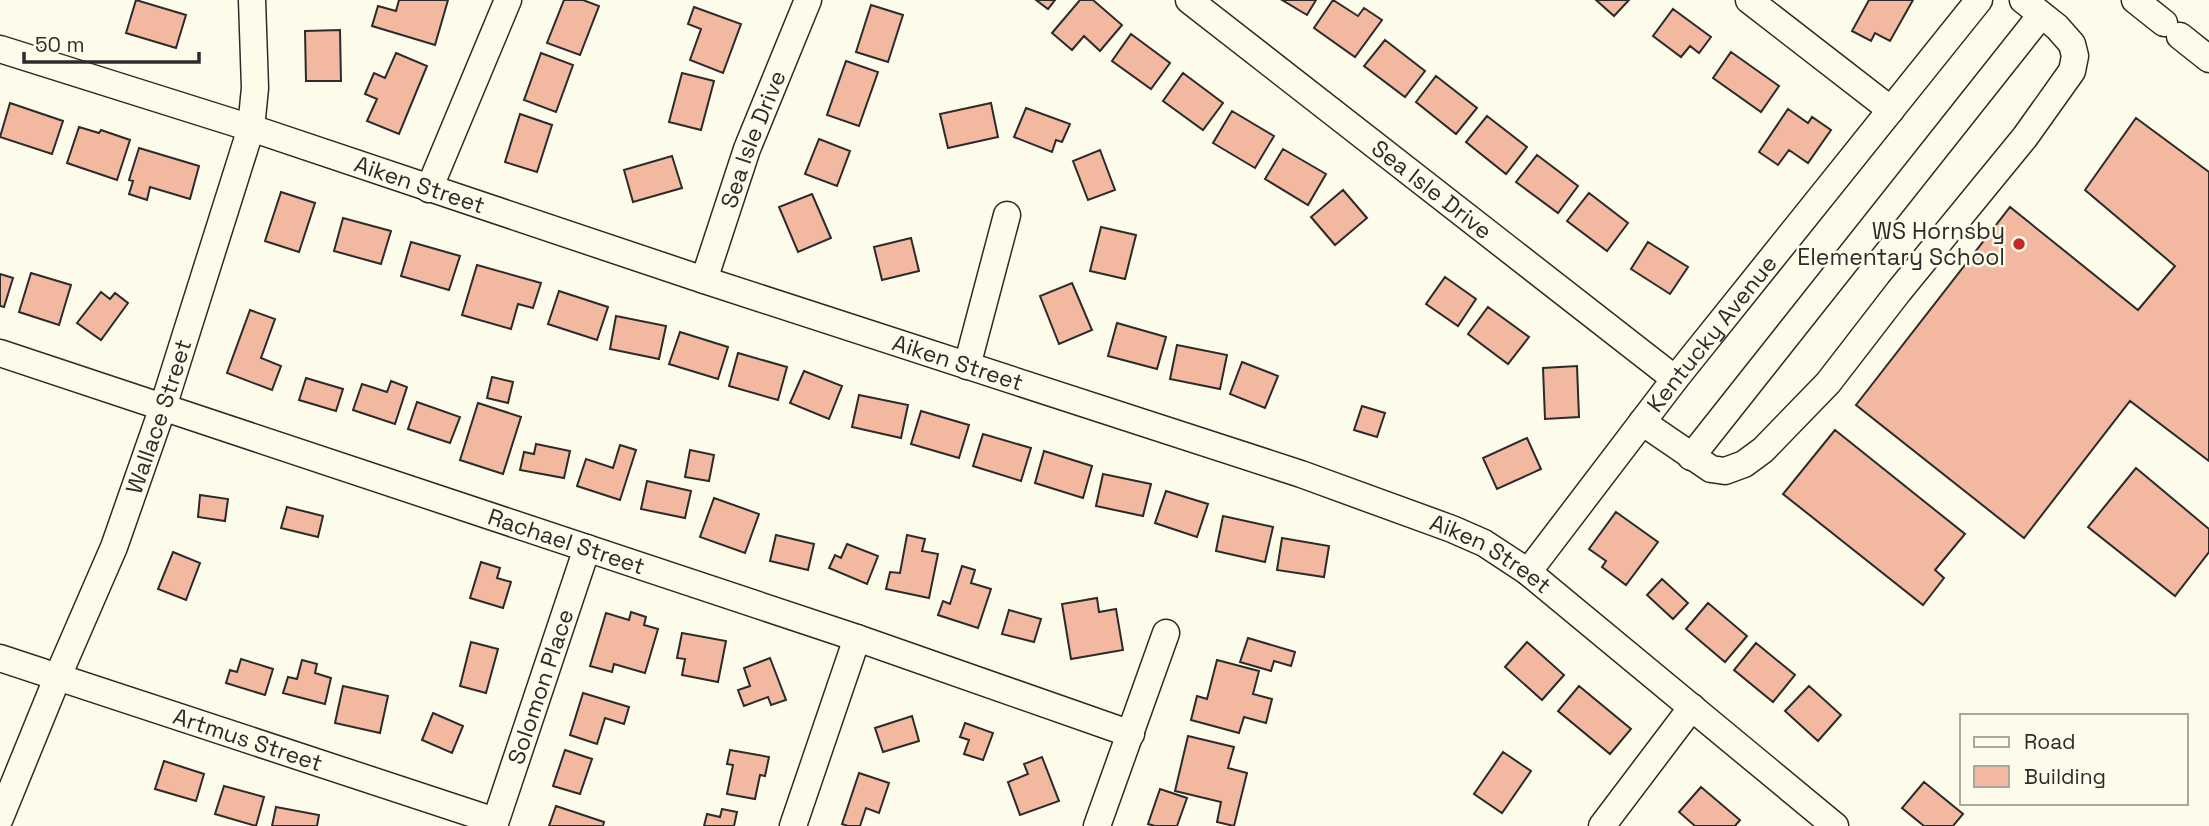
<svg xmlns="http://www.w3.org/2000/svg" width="2209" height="826" font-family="'Space Grotesk',sans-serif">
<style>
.building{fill:#f2b8a0;stroke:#2b2b2b;stroke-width:2}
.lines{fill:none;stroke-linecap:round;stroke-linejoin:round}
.minor-casing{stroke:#2b2b2b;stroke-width:29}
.minor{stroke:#fdfbea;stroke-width:26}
.poi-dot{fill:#c62828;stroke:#fdfbea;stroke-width:2.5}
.labels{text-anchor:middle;stroke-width:5;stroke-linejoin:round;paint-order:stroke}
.street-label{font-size:23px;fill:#2b2b2b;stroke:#fdfbea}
.poi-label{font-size:23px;fill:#2b2b2b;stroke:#fdfbea;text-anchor:end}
</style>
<rect width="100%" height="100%" fill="#fdfbea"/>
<path class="building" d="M136,0l50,15 -10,33 -50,-15z
M399,0h49l-13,45 -63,-19 6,-20 18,5z
M564,0h19l16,6 -19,49 -33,-12z
M1036,0h19l-7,9z
M1080,0h13l29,25 -22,26 -16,-15 -12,14 -20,-17z
M1282,0h34l-9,15z
M1333,0l25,16 6,-8 18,12 -27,37 -41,-29z
M1596,0h33l-15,16z
M1869,0h44l-23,41 -15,-8 -4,8 -19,-10z
M871,5l32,10 -15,47 -32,-10z
M694,7l47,17 -18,49 -33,-13 11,-31 -13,-5z
M1673,9l38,28 -12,16 -9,-7 -9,11 -28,-21z
M340,30l1,51h-35l-1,-50z
M1131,34l39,29 -19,26 -39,-28z
M1385,40l40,31 -20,26 -41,-31z
M1731,52l48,34 -18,26 -48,-34z
M396,53l31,13 -28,68 -32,-13 10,-22 -12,-5 9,-21 11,5z
M541,53l32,12 -17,47 -32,-12z
M846,61l32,11 -19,54 -32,-11z
M682,73l32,8 -13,49 -32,-8z
M1183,73l40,30 -20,27 -40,-29z
M1436,76l41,32 -21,26 -40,-32z
M10,103l53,18 -11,33 -52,-17z
M991,103l7,34 -50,11 -8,-34z
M1026,108l44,16 -8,18 -6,-2 -4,12 -38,-15z
M1788,109l20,14 4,-6 19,13 -23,33 -19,-13 -11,15 -19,-13z
M1232,111l42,25 -19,32 -42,-25z
M520,114l32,11 -15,47 -32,-10z
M1487,116l40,31 -21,27 -40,-32z
M2136,118l73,54v289l-79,-60 -106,137 -168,-133 154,-198 128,103 37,-44 -90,-76z
M79,127l20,6 2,-3 29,10 -13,40 -50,-17z
M819,139l31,12 -13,35 -32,-12z
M139,148l60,18 -9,33 -40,-12 -3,13 -18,-6 4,-13 -4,-1z
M1283,149l43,25 -18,31 -43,-26z
M1100,150l15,40 -27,10 -15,-39z
M1537,155l41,31 -20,27 -42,-31z
M672,156l10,32 -49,14 -9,-32z
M1343,190l24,28 -32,27 -24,-28z
M281,192l34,11 -16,49 -34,-11z
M1589,193l39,30 -21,28 -40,-30z
M812,194l19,44 -33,14 -19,-45z
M343,218l48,13 -10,33 -47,-13z
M1101,227l35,8 -11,44 -35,-8z
M911,238l8,33 -37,9 -8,-33z
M411,242l49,14 -11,34 -48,-14z
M1648,242l40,25 -18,27 -39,-25z
M477,265l64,18 -8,25 -15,-4 -7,25 -49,-14z
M31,273l40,12 -12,40 -40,-13z
M0,274l13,4 -9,29 -4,-1z
M1445,277l31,22 -18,27 -32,-22z
M1072,283l20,47 -33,14 -19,-48z
M559,291l49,16 -11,33 -49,-16z
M101,292l9,7 5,-6 13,10 -27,37 -24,-17z
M1488,307l41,30 -21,27 -40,-30z
M250,310l25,9 -14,39 20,8 -9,24 -45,-17z
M616,316l50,10 -7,33 -49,-10z
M1117,323l49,14 -9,32 -49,-13z
M680,332l48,15 -10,32 -49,-15z
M1177,345l50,10 -7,34 -50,-10z
M738,353l49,14 -9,33 -49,-14z
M1242,362l36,14 -13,32 -35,-14z
M1577,366l2,51 -34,2 -2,-51z
M804,371l38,15 -13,33 -39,-16z
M492,377l21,5 -5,21 -21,-5z
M306,378l37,11 -7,22 -37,-11z
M391,381l16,6 -12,37 -42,-14 9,-26 25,8z
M859,395l49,10 -7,33 -49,-11z
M417,402l43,15 -10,26 -42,-14z
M478,403l43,14 -18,57 -43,-14z
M1362,406l23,7 -8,24 -23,-7z
M921,411l48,14 -10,33 -48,-14z
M1835,430l130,104 -30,36 9,8 -21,27 -140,-111z
M983,434l48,14 -10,33 -48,-15z
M1527,438l14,31 -44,20 -14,-31z
M536,444l34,7 -6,27 -44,-8 4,-18 10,2z
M620,445l16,5 -16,50 -43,-14 9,-27 27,9z
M690,450l24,5 -5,26 -24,-4z
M1044,451l48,15 -9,32 -48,-15z
M2136,468l73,61v23l-34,44 -87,-69z
M1103,474l48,10 -8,32 -47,-10z
M647,481l44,10 -6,27 -44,-9z
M1166,491l42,13 -11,33 -42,-14z
M200,495l28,4 -3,22 -27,-4z
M714,498l45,16 -14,39 -45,-16z
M287,507l36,9 -5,21 -37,-9z
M1616,512l42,30 -32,43 -24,-18 4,-6 -17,-12z
M1223,516l50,11 -8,35 -49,-11z
M776,535l38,9 -6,26 -38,-9z
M907,535l18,4 -3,12 16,3 -9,44 -43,-9 4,-17 10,1z
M1282,538l47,8 -5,31 -47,-7z
M847,544l31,12 -11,28 -38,-16 6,-13 6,3z
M173,552l27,11 -14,37 -28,-11z
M481,562l19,6 -3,10 14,4 -8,26 -33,-10z
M962,566l13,4 -4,13 20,6 -13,39 -40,-13 5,-14 7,3z
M1662,579l26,24 -15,16 -26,-24z
M1097,598l2,14 17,-3 7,41 -52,9 -9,-55z
M1708,603l39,33 -22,26 -39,-33z
M1009,610l32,9 -7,23 -32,-8z
M631,612l15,5 -2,8 14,4 -13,44 -31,-9 -2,8 -22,-6 16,-53 23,7z
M682,633l44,8 -8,41 -36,-7 3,-16 -8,-1z
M1248,638l47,14 -4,14 -17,-5 -3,10 -31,-9z
M471,642l27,7 -12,44 -26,-7z
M1527,642l37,33 -22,25 -37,-33z
M1756,643l39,32 -22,27 -39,-32z
M770,658l16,42 -15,5 -3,-8 -24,9 -6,-16 12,-4 -6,-18z
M241,659l32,10 -8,26 -39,-12 4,-13 7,2z
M302,660l15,4 -2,9 16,5 -6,26 -42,-11 5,-16 9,2z
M1217,660l42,11 -6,23 19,5 -6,24 -22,-6 -5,16 -48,-13 6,-24 10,3z
M343,686l45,10 -8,37 -45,-10z
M1579,686l52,43 -21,25 -52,-43z
M1809,686l32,29 -23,26 -33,-30z
M583,693l46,14 -5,17 -19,-6 -8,26 -27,-9z
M433,713l30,13 -11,27 -30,-13z
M912,716l7,25 -36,11 -8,-24z
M965,723l28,10 -10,27 -19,-6 5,-14 -9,-3z
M1188,736l46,11 -6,21 19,5 -13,53 -17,-4 4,-20 -46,-11z
M565,750l27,9 -12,35 -27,-8z
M730,750l39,7 -4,19 -5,-1 -5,24 -28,-5 6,-29 -6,-1z
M1503,752l28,19 -29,42 -28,-19z
M1042,757l17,44 -39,14 -12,-33 20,-8 -4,-10z
M164,761l40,13 -8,27 -41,-12z
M859,773l30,10 -10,30 -13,-5 -6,18h-12l-6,-2z
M1924,782l39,32 -10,12h-29l-22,-18z
M224,786l40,11 -8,29 -41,-12z
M1701,787l39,33 -5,6h-40l-16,-14z
M1160,789l27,9 -10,28h-22l-7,-2z
M556,806l48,16 -1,4h-54z
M276,807l43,8 -2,11h-45z
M722,809l15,3 -3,14h-30l3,-12 13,3z"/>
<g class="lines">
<g class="minor-casing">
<g id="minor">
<path id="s1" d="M1189,0l486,379"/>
<path d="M1749,0l142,110"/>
<path d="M2135,0l29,23"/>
<path d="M2180,36l29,23"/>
<path id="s2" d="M0,49l251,79 453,152 597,194 151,55 32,14 44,29 307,254"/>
<path d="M429,189l79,-189"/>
<path id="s3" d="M704,280l43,-131 61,-149"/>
<path id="s4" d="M0,353l857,285 274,96"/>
<path d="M967,366l40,-151"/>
<path d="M1642,422l69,47 14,2 19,-7 19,-14 65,-67 71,-92 126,-154 47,-66 3,-15 -3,-12 -15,-17 -34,-27"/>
<path d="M1691,457l350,-442"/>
<path id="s5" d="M1528,572l147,-193 304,-379"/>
<path id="s6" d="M0,658l495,163"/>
<path id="s7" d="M0,818l58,-142 56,-129 49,-140 88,-279 4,-40 -3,-88"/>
<path id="s8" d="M494,826l93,-278"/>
<path d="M793,826l64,-188"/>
<path d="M1097,826l69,-193"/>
<path d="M1602,826l90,-119"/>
</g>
</g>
<use href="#minor" class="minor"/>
</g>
<circle class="poi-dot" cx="2019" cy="244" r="7"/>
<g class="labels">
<g class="street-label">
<text dy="8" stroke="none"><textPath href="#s3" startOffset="149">Sea Isle Drive</textPath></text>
<text dy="8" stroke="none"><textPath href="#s2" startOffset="441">Aiken Street</textPath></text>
<text dy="8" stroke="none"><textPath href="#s1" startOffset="308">Sea Isle Drive</textPath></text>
<text dy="8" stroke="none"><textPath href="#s5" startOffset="301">Kentucky Avenue</textPath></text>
<text dy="8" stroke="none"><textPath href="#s2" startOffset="1008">Aiken Street</textPath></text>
<text dy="8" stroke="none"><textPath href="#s7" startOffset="432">Wallace Street</textPath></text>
<text dy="8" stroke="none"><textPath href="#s4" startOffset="597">Rachael Street</textPath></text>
<text dy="8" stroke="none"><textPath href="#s2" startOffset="1575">Aiken Street</textPath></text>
<text dy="8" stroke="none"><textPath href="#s8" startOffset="147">Solomon Place</textPath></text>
<text dy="8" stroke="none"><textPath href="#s6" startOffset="261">Artmus Street</textPath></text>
</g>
<g class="poi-label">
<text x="2005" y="239">WS Hornsby<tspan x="2005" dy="26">Elementary School</tspan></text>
</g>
</g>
<rect x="1960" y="714" width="228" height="91" fill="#fdfbea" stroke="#a9a89e" stroke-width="2"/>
<rect x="1974" y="737" width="35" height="10" fill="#fdfbea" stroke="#a9a89e" stroke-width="2"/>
<text x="2024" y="749" font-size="21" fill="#2b2b2b">Road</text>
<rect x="1974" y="766" width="35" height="21" fill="#f2b8a0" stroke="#a9a89e" stroke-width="2"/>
<text x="2024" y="784" font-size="21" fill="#2b2b2b">Building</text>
<path d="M24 52v10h175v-10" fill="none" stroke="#2b2b2b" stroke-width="3.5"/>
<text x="35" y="52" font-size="21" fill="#2b2b2b" stroke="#fdfbea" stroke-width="5" paint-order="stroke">50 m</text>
</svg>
